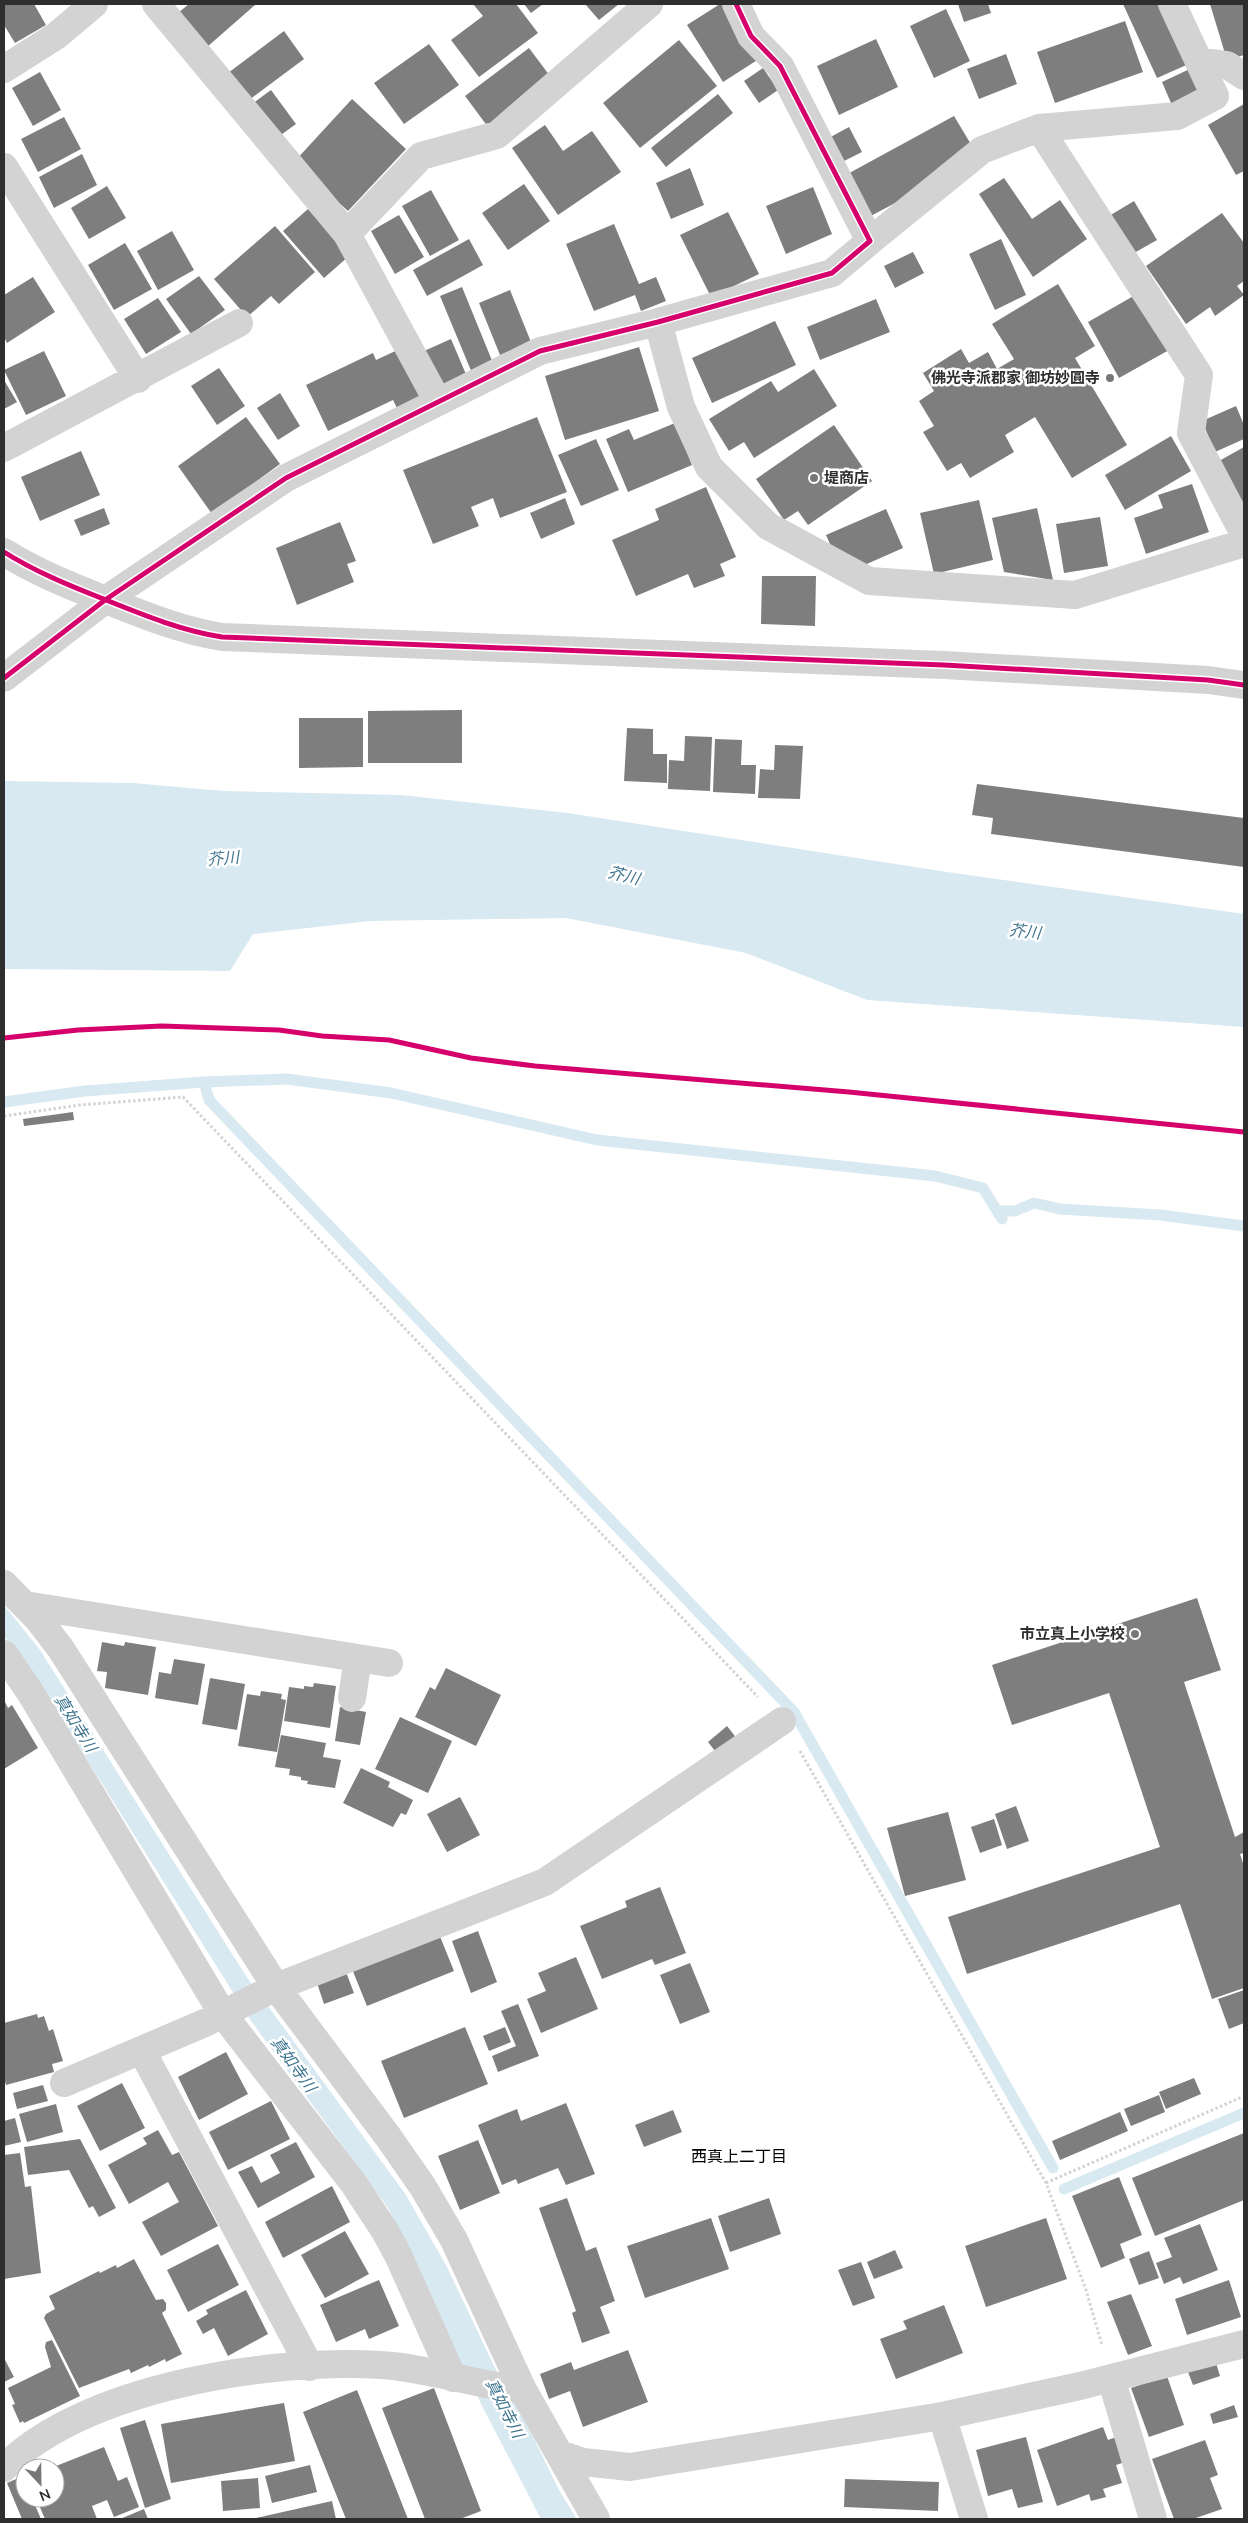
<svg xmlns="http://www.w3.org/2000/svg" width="1248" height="2523" font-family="Mulish,'Noto Sans JP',sans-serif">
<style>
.water{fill:#d8e9f1}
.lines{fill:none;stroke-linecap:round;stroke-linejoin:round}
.stream{stroke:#d8e9f1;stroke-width:11}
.building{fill:#7e7e7e}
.path{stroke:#d3d3d3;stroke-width:3;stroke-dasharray:2.5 2.5;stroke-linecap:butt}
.minor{stroke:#d3d3d3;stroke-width:28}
.cycleway-casing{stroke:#fff;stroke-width:8}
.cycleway{stroke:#d6006c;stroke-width:5}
.poi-dot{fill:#777;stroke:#fff;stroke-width:2}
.labels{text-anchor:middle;stroke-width:5;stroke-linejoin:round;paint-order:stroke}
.poi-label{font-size:15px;font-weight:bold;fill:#2e2e2e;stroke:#fff;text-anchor:end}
.water-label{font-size:16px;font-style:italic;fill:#3d748f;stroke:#fff}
.neighbourhood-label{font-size:16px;fill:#000;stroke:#fff}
</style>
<rect width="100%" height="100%" fill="#fff"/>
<path class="water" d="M4,781l129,2 91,8 177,4 167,18 379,59 297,42v113l-377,-27 -121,-47 -180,-35 -196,3 -117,13 -23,37 -226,-2z
M4,1605l36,45 206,326 160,219 41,72 48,101 25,42 39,80 18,29h-36l-59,-113 -94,-198 -137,-187 -209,-333 -28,-41 -10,-10z"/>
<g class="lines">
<path class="stream" d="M204,1082l5,18 585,612 259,456
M4,1102l81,-11 119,-9 83,-3 104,14 206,47 338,36 48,12 19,31
M997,1211h18l19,-8 26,6 100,6 84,11
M1064,2189l180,-76"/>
</g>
<path class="building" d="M4,4h30l12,21 -31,18 -11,-18z
M189,4h65l1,1 -48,42 -29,-34z
M473,4h43l22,29 -59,44 -28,-37 32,-24z
M524,4h19l-12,9z
M585,4h34l-20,16z
M720,4h4l35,55 -36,23 -36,-57z
M958,4h30l3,9 -27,9z
M1123,4h41l27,59 -34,15z
M1210,4h34v51l-17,5z
M946,9l24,52 -36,17 -24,-52z
M1125,21l18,51 -88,31 -18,-51z
M284,31l20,28 -59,44 -21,-27z
M876,39l22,48 -59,28 -22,-49z
M679,40l38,46 -77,62 -37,-45z
M429,44l30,41 -55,39 -30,-41z
M529,48l24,32 -65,47 -23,-31z
M1006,54l11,30 -38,15 -12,-30z
M1194,67l12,28 -32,15 -12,-28z
M763,68l15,22 -19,13 -15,-22z
M40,72l21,38 -28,16 -21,-38z
M271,90l25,34 -22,16 -26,-33z
M718,94l15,19 -67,54 -15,-19z
M352,99l54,50 -58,62 -54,-49z
M1244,104v67l-8,4 -28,-50z
M954,116l18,30 -43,39 -64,34 -23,-42z
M64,117l17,32 -43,23 -17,-33z
M545,125l18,26 29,-20 29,41 -63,43 -46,-67z
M849,127l13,25 -24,12 -13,-24z
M82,154l15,31 -43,23 -15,-31z
M690,168l14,37 -33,14 -15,-36z
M1004,178l28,41 28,-19 27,39 -54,38 -54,-83z
M524,184l26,37 -42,29 -26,-37z
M107,186l19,32 -37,21 -18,-31z
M813,187l19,47 -46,20 -20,-48z
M431,190l28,50 -29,16 -28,-50z
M1134,201l23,39 -30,17 -23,-38z
M308,209l41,47 -25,22 -41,-47z
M728,212l31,62 -48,23 -31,-62z
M1222,213l22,30v38l-7,5 7,9 -29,21 -5,-9 -24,17 -40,-58z
M399,215l25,42 -29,17 -24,-43z
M614,224l25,60 17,-7 10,24 -25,10 -6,-16 -41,16 -28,-67z
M275,226l40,46 -36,32 -8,-8 -24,21 -33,-38z
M172,231l22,39 -36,20 -21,-39z
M469,239l14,26 -56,31 -14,-26z
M1001,239l25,56 -31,15 -26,-56z
M125,243l27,46 -38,21 -26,-45z
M913,252l11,21 -29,15 -11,-22z
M199,276l26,34 -34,24 -25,-35z
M33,277l22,35 -48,31 -3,-6v-42z
M1058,284l37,62 -20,12 52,87 -55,33 -37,-61 -30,18 9,17 -44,26 -9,-15 -14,8 -24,-39 11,-6 -15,-25 15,-10 -11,-18 38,-24 8,14 19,-11 9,17 17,-10 -22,-35z
M462,287l31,76 -21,10 -32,-77z
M510,290l21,52 -31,13 -21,-52z
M1137,294l32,56 -50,28 -31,-56z
M158,298l23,34 -35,22 -22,-35z
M876,299l14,33 -70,28 -13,-33z
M775,321l21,44 -84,38 -20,-45z
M451,339l17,40 -28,11 -16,-39z
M404,347l23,49 -29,14 -5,-10 -65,31 -22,-46 67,-32 3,7z
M639,347l20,64 -94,29 -20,-64z
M44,351l22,45 -40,19 -22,-45z
M219,368l26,38 -28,19 -26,-39z
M814,369l23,37 -83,52 -10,-16 -15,9 -20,-32 62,-38 7,11z
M4,380l13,22 -13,7z
M280,393l20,33 -22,14 -21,-32z
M1236,406l8,19v14l-29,13 -13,-31z
M246,417l34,47 -68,50 -34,-48z
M537,417l30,75 -67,26 -7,-20 -22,9 8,19 -46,18 -30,-74z
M675,423l17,42 -64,27 -22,-53 23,-10 5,11z
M834,425l38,56 -64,44 -10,-14 -14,9 -28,-41z
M1171,436l20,35 -66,39 -20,-35z
M596,439l23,51 -38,16 -23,-51z
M1244,447v59l-25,-45z
M81,451l19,44 -60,26 -19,-44z
M1192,484l17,48 -63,22 -12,-36 29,-10 -5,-13z
M706,487l30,70 -16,7 5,12 -31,12 -6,-14 -52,22 -24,-56 47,-20 -4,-11z
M565,498l10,26 -34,15 -11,-26z
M979,500l14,60 -59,14 -14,-61z
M104,508l6,16 -29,12 -7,-16z
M1037,508l16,72 -49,-8 -12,-54z
M886,509l17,39 -43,19 -27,-16 -7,-16z
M1100,517l8,49 -44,7 -8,-49z
M340,522l16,39 -9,3 7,18 -57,23 -21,-57z
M762,576h54l-1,50 -54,-2z
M462,710v53h-94v-52z
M299,718h64v49l-64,1z
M627,728l26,1v25h14v29l-43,-2z
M685,736l27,1 -2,54 -42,-2 1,-29 15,1z
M715,739l27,1 -1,25h15l-1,29 -42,-2z
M775,745l28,1 -3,53 -42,-1 2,-29 14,1z
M977,784l267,34v49l-253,-33 2,-16 -21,-3z
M73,1112l1,8 -50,6 -1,-7z
M1197,1598l24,72 -37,12 51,155 9,-5v21l-4,1 4,12v122l-32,11 -32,-95 -213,70 -19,-57 212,-70 -51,-154 -97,32 -20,-60z
M102,1642l22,4 1,-4 31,5 -8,48 -43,-7 2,-16 -10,-1z
M174,1659l31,5 -7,41 -43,-7 4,-26 12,2z
M446,1668l55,27 -25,51 -61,-29 15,-30 5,3z
M210,1678l35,6 -8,46 -35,-6z
M314,1683l22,3 -6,42 -46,-7 5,-34 15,2v-3l9,1z
M261,1691l21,3 -1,5 5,1 -9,52 -39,-6 9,-52 13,2z
M4,1700l4,8 4,-3 26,43 -34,21z
M340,1707l26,5 -6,33 -25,-4z
M400,1717l52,24 -24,52 -53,-24z
M727,1726l11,14 -19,16 -11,-14z
M281,1735l45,8 -3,14 18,3 -6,28 -28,-4 1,-3 -7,-1v-3l-12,-2 1,-6 -15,-2z
M361,1768l29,14 -2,5 25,13 -7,15 -5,-2 -8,14 -50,-24z
M460,1797l20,38 -33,17 -20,-38z
M1016,1806l13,35 -22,8 -12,-35z
M948,1812l18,68 -61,16 -18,-68z
M994,1819l8,26 -22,8 -9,-26z
M660,1887l26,66 -31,12 -3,-6 -50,20 -22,-53 47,-19 -2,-6z
M478,1931l19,51 -26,11 -19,-52z
M439,1934l15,37 -87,35 -15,-37z
M576,1957l22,52 -57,24 -14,-34 19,-8 -8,-18z
M690,1963l20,49 -30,12 -20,-49z
M346,1972l8,21 -30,11 -7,-21z
M1244,1990v33l-15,6 -11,-30z
M518,2004l21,52 -41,16 -6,-16 24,-10 -15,-35z
M37,2014l1,4 6,-2 5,15 4,-2 10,32 -11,3 2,8 -48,13 -2,-7v-55z
M465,2027l23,57 -84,34 -23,-57z
M505,2027l6,15 -22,9 -6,-15z
M226,2052l22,42 -49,26 -21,-43z
M1194,2078l7,16 -35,15 -7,-17z
M122,2083l23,45 -45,23 -23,-45z
M43,2085l5,16 -31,8 -4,-16z
M1159,2095l6,17 -34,14 -7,-17z
M271,2101l19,38 -62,31 -19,-38z
M566,2103l29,71 -29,11 -8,-17 -40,16 -2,-5 -14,6 -24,-60 39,-16 4,12z
M56,2104l7,28 -36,10 -8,-28z
M673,2110l9,22 -38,15 -9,-22z
M1120,2112l8,19 -68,29 -8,-19z
M15,2118l6,24 -17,4v-25z
M158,2130l14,25 7,-3 39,74 -57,30 -19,-34 37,-20 -11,-20 -39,22 -21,-39 39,-21 -4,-6z
M1244,2133v67l-89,36 -23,-58z
M80,2139l36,69 -17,9 -6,-11 -4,2 -20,-38 -41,5 -4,-28z
M478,2140l22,53 -40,17 -22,-54z
M296,2142l19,35 -57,31 -20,-36 14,-6 9,17 19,-10 -10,-18z
M20,2153l5,34 6,-1 10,87 -37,6v-124z
M1119,2177l23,58 -22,9 5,14 -24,10 -29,-72z
M332,2186l18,36 -67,36 -18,-36z
M567,2198l19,53 10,-4 19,54 -15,6 10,26 -28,10 -10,-30 4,-2 -37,-103z
M769,2198l12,36 -51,18 -12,-36z
M711,2218l18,51 -84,29 -18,-52z
M1046,2218l21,61 -81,28 -21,-61z
M1200,2224l18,46 -35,14 -3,-7 -16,7 -8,-21 16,-6 -8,-19z
M345,2231l24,43 -44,24 -24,-43z
M218,2244l21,41 -51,27 -21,-42z
M895,2250l8,18 -29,11 -7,-17z
M1149,2251l10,27 -20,7 -10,-26z
M134,2259l22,41 7,-1 3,4v7l-4,3 20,41 -16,8 -1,-3 -16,8 -1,-2 -17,8 -2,-4 -50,19 -35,-70 2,-4 9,-5 -6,-13 50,-25 1,2 16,-8 1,3z
M861,2262l14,36 -22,8 -15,-36z
M379,2280l20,46 -30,13 -4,-10 -29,13 -16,-37z
M1229,2280l12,37 -54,18 -12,-36z
M246,2290l22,44 -40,22 -14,-28 -11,6 -7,-13 12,-7 -2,-4z
M1131,2294l21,52 -24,9 -21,-53z
M944,2305l19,48 -67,26 -16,-40 27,-10 -4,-8z
M52,2340l28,56 -56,27 -1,-2 -3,2 -8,-18 3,-1 -7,-16 43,-21 -6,-20 1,-5z
M628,2350l20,52 -65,25 -13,-36 -21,8 -9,-25 31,-12 3,8z
M4,2358l10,19 -10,5z
M1216,2363l4,13 -27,9 -5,-13z
M1167,2376l17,49 -35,12 -18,-49z
M434,2388l47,123 -21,8h-35l-43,-111z
M357,2390l51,129h-62l-43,-107z
M284,2403l11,58 -124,22 -10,-59z
M1234,2405l4,12 -25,7 -3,-10z
M145,2420l26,79 -26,9 -25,-80z
M1103,2427l5,13 11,-4 9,25 -12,4 6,18 -19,6 3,8 -15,4 -2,-7 -32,12 -20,-56z
M1026,2437l17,65 -25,6 -6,-19 -24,7 -12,-46z
M1205,2440l13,35 -8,3 12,31 -29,10h-19l-22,-60z
M104,2447l14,34 9,-4 12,30 -25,10 -7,-17 -15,6 5,13h-52l-9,-21h19v-30h-4z
M310,2465l7,27 -45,11 -7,-27z
M23,2476l2,22h7l9,21h-19l-15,-36z
M258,2478l2,30 -37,3 -2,-30z
M845,2479l94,3 -1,29 -94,-4z
M332,2501l4,18h-80v-1z
M144,2509l4,10h-28z"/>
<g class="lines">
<path class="path" d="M4,1116l76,-11 103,-8 575,600
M800,1751l246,432 40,107 16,55
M1046,2183l198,-87"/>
<path class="minor" d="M156,4l191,230 91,168
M1199,61l28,4 17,11
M4,69l52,-33 38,-32
M1039,128l160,247 -8,58 53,101
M4,167l134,212
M347,234l74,-78 76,-21 152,-131
M870,241l112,-91 57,-22 138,-12 38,-20 -43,-92
M658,322l23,85 28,60 59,59 101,55 206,14 169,-52
M4,448l235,-125
M4,552c30,19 64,33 97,46 40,16 78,32 121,39l722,28 264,15 36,5
M4,678l101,-78 181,-122 254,-127 118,-29 174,-49 38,-32 -90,-175 -29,-30 -15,-32
M4,1584l34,35 23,30 215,338 113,151 34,49 31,53 69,150 73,129
M25,1605l364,58
M4,1654l26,38 192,321 132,171 31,47 14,26 54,121
M352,1698l6,-40
M142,2051l168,316
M64,2083l143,-61 69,-35 269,-105 237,-161
M1111,2378l42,141
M942,2416l32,103
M560,2454l23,8 47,5 312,-51 138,-30 164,-42
M4,2468c79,-81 268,-110 377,-103 48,3 94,20 142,25"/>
<g class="cycleway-casing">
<path id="cycleway" d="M4,552c30,19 64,33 97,46 40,16 78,32 121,39l722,28 264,15 36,5
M4,678l101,-78 181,-122 254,-127 118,-29 174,-49 38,-32 -90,-175 -29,-30 -15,-32
M4,1038l74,-8 84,-4 117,4 43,6 67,4 82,18 64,8 314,26 395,40"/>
</g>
<use href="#cycleway" class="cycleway"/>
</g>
<g class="poi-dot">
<circle cx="1110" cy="378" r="5"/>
<circle cx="814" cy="478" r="5"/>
<circle cx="1135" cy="1634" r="5"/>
</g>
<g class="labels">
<g class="poi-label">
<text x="1100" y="383">佛光寺派郡家 御坊妙圓寺</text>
<text x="824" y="483" text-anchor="start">堤商店</text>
<text x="1125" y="1639">市立真上小学校</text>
</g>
<g class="water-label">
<text transform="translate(223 858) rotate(-5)" y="6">芥川</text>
<text transform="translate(624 875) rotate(14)" y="6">芥川</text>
<text transform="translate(1025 931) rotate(6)" y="6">芥川</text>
<text transform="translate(76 1723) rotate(58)" y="6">真如寺川</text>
<text transform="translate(294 2064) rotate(54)" y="6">真如寺川</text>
<text transform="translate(505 2408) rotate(63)" y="6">真如寺川</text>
</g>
<g class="neighbourhood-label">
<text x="739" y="2162">西真上二丁目</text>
</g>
</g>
<rect width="1248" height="2523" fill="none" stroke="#2e2e2e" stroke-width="10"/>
<g transform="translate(40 2483) rotate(158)"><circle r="24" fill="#ffffff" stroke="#ababab"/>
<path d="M0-4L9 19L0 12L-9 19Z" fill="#777777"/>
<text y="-8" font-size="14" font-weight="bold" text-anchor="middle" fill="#2e2e2e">N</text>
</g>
</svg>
